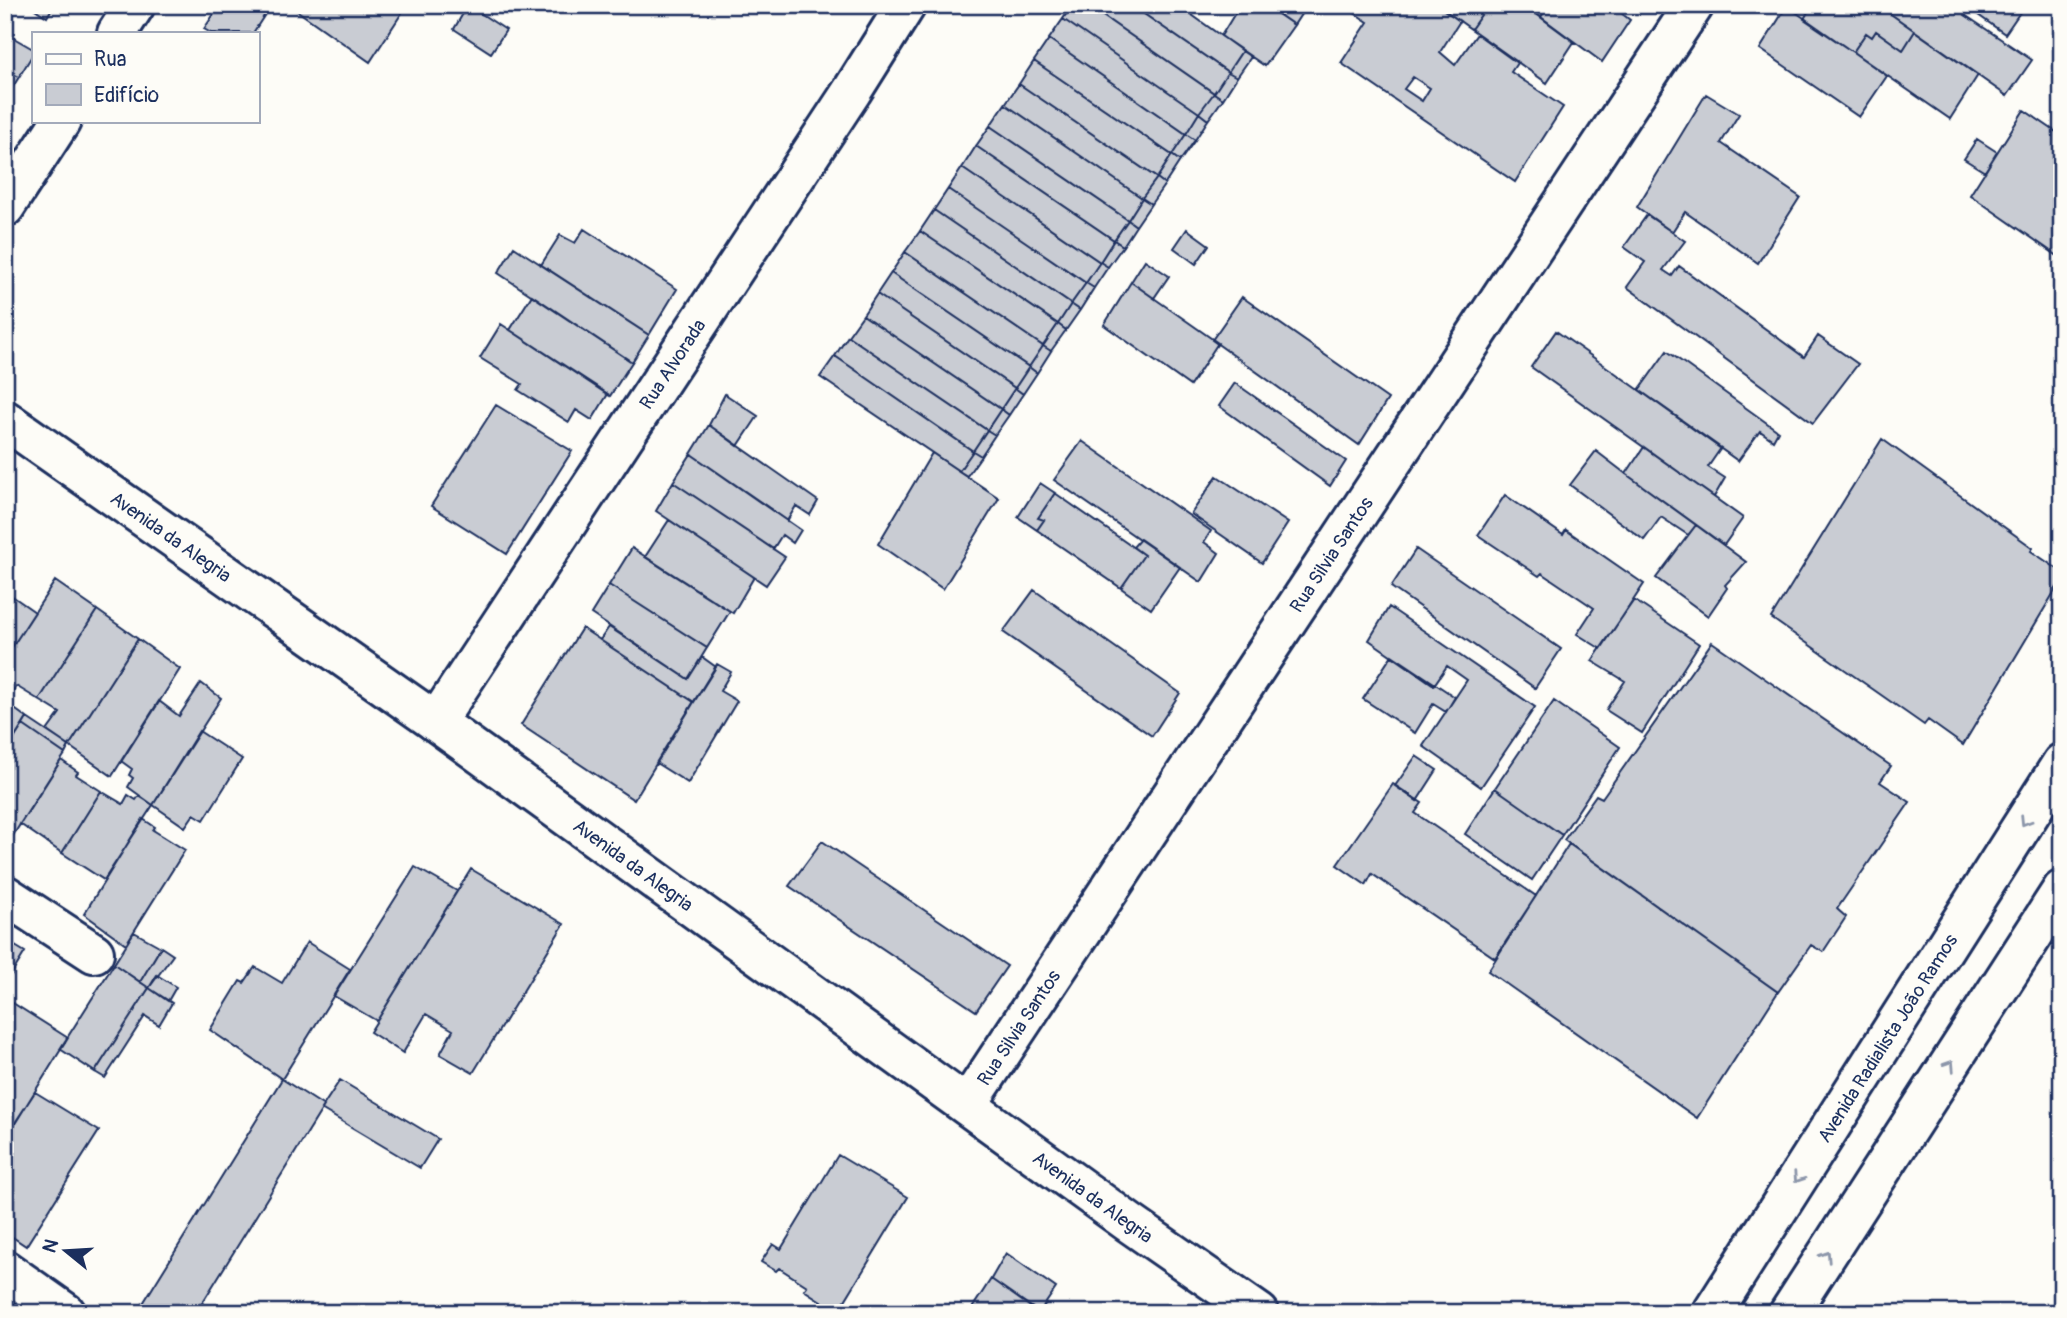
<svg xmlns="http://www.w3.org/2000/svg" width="2067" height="1318" font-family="Pangolin,sans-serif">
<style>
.building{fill:#c9ccd3;stroke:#1b2f5e;stroke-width:2;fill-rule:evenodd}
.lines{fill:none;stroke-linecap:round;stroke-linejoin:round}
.minor-casing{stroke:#1b2f5e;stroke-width:44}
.primary-casing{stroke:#1b2f5e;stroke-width:44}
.minor{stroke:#fdfcf7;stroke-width:38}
.primary{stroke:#fdfcf7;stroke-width:38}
.oneway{stroke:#8c96aa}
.labels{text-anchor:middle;stroke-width:6;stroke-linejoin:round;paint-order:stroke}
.street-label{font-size:19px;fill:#1b2f5e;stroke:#fdfcf7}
</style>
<rect width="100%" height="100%" fill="#fdfcf7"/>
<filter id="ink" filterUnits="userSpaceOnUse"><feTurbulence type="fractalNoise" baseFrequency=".0143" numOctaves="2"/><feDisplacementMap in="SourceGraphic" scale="14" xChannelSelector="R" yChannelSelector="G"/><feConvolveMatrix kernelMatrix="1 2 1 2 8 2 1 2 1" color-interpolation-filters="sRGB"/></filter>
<g filter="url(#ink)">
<path class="building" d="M29,5h25l-7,12z
M220,5h51l-18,28h-42l-7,-4z
M289,5h118l-37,57z
M468,5l38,25 -15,23 -37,-24z
M1072,5h15l127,88 -15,20 -136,-94z
M1087,5h44l97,67 -14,21z
M1131,5h47l64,46 -14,21z
M1240,5h25l29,20 -29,41 -44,-30z
M1265,5h42l-13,20z
M1342,5h95l23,16 -20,31 15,13 22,-31 40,29 -6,9 52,35 -48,75 -174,-119 27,-41zM1413,77l17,11 -8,13 -18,-12z
M1437,5h51l-17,24z
M1488,5h36l50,37 -27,41 -76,-54z
M1524,5h25l-8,12z
M1549,5h62l19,15 -28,42 -61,-45z
M1611,5h18l-6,9z
M1812,5h66l37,26 -12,19 -27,-19 -4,6 -6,-4 -13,19 -49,-33z
M1878,5h79l10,7 -2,3 67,45 -25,36z
M1964,5h61l-20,29z
M1787,6l100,70 -28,41 -99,-68z
M1063,19l136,94 -13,21 -137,-95z
M1876,31l27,19 12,-19 63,44 -28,44 -97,-67 13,-19 6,4z
M5,33l28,16v5l-14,23 -14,-8z
M1049,39l137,95 -14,21 -138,-94z
M1242,51l9,6 -14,20 -9,-5z
M1034,61l138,94 -15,23 -138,-94z
M5,69l14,8 -14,22z
M1228,72l9,5 -14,22 -9,-6z
M1019,84l138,94 -15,20 -137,-94z
M1214,93l9,6 -15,21 -9,-7z
M1706,94l33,20 -18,29 79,54 -42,66 -73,-51 -13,20 -35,-25z
M1005,104l137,94 -14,22 -138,-94z
M2024,110l38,26v123l-92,-64z
M1199,113l9,7 -13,20 -9,-6z
M990,126l138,94 -14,20 -138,-94z
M1186,134l9,6 -15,21 -8,-6z
M1977,139l20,13 -12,20 -21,-13z
M976,146l138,94 -14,22 -138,-94z
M1172,155l8,6 -15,23 -8,-6z
M962,168l138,94 -14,21 -138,-94z
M1157,178l8,6 -14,20 -9,-6z
M948,189l138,94 -15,21 -137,-94z
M1142,198l9,6 -15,22 -8,-6z
M934,210l137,94 -13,20 -138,-93z
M1647,215l38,26 -22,29 9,6 7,-10 125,91 14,-21 40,28 -45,59 -186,-136 18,-25 -21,-15z
M1128,220l8,6 -13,20 -9,-6z
M584,229l93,60 -28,46 -108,-70 19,-30 15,8z
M1187,229l22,16 -13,19 -22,-16z
M920,231l138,93 -15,22 -138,-94z
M1114,240l9,6 -15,21 -8,-5z
M514,247l135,88 -17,27 -134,-89z
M905,252l138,94 -14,21 -138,-94z
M1145,260l24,16 -15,22 -23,-16z
M1100,262l8,5 -14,21 -8,-5z
M891,273l138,94 -14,21 -138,-94z
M1131,282l87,61 -28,43 -86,-61z
M1086,283l8,5 -14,22 -9,-6z
M877,294l138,94 -14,21 -138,-94z
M532,295l100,67 -22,34 -100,-66z
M1242,297l146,102 -29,46 -147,-105z
M1071,304l9,6 -14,20 -8,-6z
M863,315l138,94 -14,21 -139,-94z
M501,324l107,70 -16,26 -16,-10 -7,12 -51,-32 4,-6 -42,-26z
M1058,324l8,6 -15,21 -8,-5z
M1556,331l165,117 -13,19 17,11 -11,19 -183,-130z
M848,336l139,94 -14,21 -138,-95z
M1043,346l8,5 -14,22 -8,-6z
M1667,351l111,80 -5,9 -13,-9 -22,30 -99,-71z
M835,356l138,95 -14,20 -139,-94z
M1029,367l8,6 -14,21 -8,-6z
M1235,383l111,78 -16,25 -111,-80z
M1015,388l8,6 -14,21 -8,-6z
M725,394l33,22 -20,30 -29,-21z
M496,405l76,46 -65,103 -76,-48z
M1001,409l8,6 -14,20 -8,-5z
M709,425l109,76 -8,14 -14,-9 -9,15 -96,-67z
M987,430l8,5 -14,21 -8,-5z
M1882,439l151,109 -2,3 31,21v7l-99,166 -35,-25 -4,5 -153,-107z
M1082,441l129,90 -7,11 15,11 -18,29 -147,-102z
M1644,447l99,71 -19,27 -98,-71z
M973,451l8,5 -14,20 -8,-5z
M1596,451l30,23 70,51 -8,10 -27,-18 -17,23 -74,-55z
M932,453l67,45 -56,91 -65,-45z
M691,454l110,76 -8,13 -11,-8 -9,14 -100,-67z
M1217,476l71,47 -26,40 -71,-49z
M673,482l112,75 -19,28 -110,-74z
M1040,483l15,10 -17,25 6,2 -7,10 -19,-13z
M1055,493l89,62 -23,33 -84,-58 7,-10 -6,-2z
M1505,495l58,40 3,-5 78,54 -43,65 -24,-15 17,-26 -52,-35 -3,3 -61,-41z
M669,520l85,57 -21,36 -88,-56z
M1696,525l50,37 -21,23 2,3 -19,28 -52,-38z
M1140,539l40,28 -29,42 -30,-21 23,-33 -11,-8z
M632,548l98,63 -23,37 -98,-63z
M1416,549l145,100 -26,39 -144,-101z
M55,581l42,29 -58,90 -23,-14 -10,16 -1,-44z
M609,585l98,63 -19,31 -97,-65z
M1034,590l146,103 -28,43 -149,-104z
M5,591l30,21 -30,46z
M1634,600l65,44 -57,89 -36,-23 19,-29 -33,-20z
M1389,607l146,100 -54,80 -58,-41 44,-66 -20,-14 -13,19 -65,-45z
M97,610l41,29 -69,107 -22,-15 13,-18 -21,-13z
M609,627l79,52 14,-22 14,10 -22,35 -94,-62z
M582,628l112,74 -60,98 -113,-75z
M138,639l42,30 -68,107 -43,-30z
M1712,642l179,124 -11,16 30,20 -73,107 9,8 -23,35 -12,-7 -33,47 -214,-152 32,-45 6,3z
M1392,655l63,42 -9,15 -13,-8 -18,29 -52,-34z
M717,664l14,8 -11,19 17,10 -49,82 -32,-20z
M201,683l20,15 -68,107 -25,-18 5,-9 -4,-3 3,-6 -11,-8 38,-60 20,15z
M1554,701l66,46 -58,88 -67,-47z
M5,702l22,16 -22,35z
M27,718l42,28 -4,8 -42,-29z
M23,725l42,29 -60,94v-95z
M199,731l43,28 -38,61 -10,-6 -9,13 -32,-22z
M1416,756l21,14 -20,31 -22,-15z
M61,760l17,12 -2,3 25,16 -39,62 -42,-29z
M1393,784l29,19 -7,10 121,83 -41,62 -123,-84 -6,11 -29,-20z
M1495,788l67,47 -30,45 -67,-46z
M101,791l22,13 5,-9 8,5 3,-4 14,9 -49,75 -42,-27z
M143,819l12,8 -2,3 32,20 -59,94 -42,-30z
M822,841l185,125 -31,45 -187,-125z
M1569,844l209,148 -81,126 -209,-147z
M415,867l42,24 -80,130 -43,-25z
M471,869l93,55 -91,149 -33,-19 13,-24 -27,-16 -23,39 -33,-21z
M134,932l27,15 -21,35 -26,-18z
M5,940l20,12 -20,33z
M307,942l43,27 -68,110 -72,-49 30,-49 4,2 11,-16 27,16z
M161,947l12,8 -24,33 -9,-6z
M114,964l35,24 -54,84 -35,-23z
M157,975l19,12 -8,14 -19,-13z
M149,988l23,15 -13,22 -14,-9 -40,62 -10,-6z
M5,998l63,40 -57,92 -6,-4z
M282,1079l42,27 -128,207h-59z
M340,1080l98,59 -18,29 -99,-59z
M35,1092l64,39 -73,115 -21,-14v-94z
M838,1155l70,42 -70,115 -34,-22 3,-4 -28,-18 -3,3 -15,-9 12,-18 8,5z
M1006,1253l50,35 -17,25 -48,-34z
M991,1279l46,32 -2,2h-66z"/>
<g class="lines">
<g class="minor-casing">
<g id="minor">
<path d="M117,33l18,-28"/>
<path d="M5,207l56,-86"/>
<path id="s1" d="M5,420l431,302 692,500 131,91"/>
<path id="s2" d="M436,722l416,-631 54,-86"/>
<path d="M5,895l89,58"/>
<path id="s3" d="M967,1105l727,-1100"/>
<path d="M5,1270l61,43"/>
</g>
</g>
<g class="primary-casing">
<g id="primary">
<path id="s4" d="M1712,1313l350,-550"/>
<path d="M1789,1313l273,-423"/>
</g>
</g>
<use href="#minor" class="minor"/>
<use href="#primary" class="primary"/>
</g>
<defs><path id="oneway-chevron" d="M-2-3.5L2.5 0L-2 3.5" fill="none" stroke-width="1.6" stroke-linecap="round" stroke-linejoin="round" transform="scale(1.75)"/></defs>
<g class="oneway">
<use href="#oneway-chevron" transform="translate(2025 821) rotate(122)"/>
<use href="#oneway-chevron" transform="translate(1950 1065) rotate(-57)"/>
<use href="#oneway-chevron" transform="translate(1798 1178) rotate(123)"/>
<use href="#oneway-chevron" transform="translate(1826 1256) rotate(-57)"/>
</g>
</g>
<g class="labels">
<g class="street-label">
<text dy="7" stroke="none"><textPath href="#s2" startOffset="429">Rua Alvorada</textPath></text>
<text dy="7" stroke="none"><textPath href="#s1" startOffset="203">Avenida da Alegria</textPath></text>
<text dy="7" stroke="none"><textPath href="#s3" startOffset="660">Rua Silvia Santos</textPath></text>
<text dy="7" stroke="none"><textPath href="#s1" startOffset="770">Avenida da Alegria</textPath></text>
<text dy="7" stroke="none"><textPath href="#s3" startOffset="93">Rua Silvia Santos</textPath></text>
<text dy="7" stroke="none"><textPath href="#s4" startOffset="326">Avenida Radialista João Ramos</textPath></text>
<text dy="7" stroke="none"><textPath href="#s1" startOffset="1337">Avenida da Alegria</textPath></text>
</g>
</g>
<rect width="2067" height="1318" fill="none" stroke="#fdfcf7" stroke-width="28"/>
<rect x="14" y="14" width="2039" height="1290" fill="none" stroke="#1b2f5e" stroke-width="2.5" filter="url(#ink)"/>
<rect x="32" y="32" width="228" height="91" fill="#fdfcf7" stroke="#a3aaba" stroke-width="2"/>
<rect x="46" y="54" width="35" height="10" fill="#fdfcf7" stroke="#a3aaba" stroke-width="2"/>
<text x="94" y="66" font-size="21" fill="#1b2f5e">Rua</text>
<rect x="46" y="84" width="35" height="21" fill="#c9ccd3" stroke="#a3aaba" stroke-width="2"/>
<text x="94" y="102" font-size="21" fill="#1b2f5e">Edifício</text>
<g transform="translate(66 1251) rotate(288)" stroke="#fdfcf7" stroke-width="5" paint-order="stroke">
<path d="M0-5L12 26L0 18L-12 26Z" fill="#1b2f5e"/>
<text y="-10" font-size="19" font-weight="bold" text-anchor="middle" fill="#1b2f5e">N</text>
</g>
</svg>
